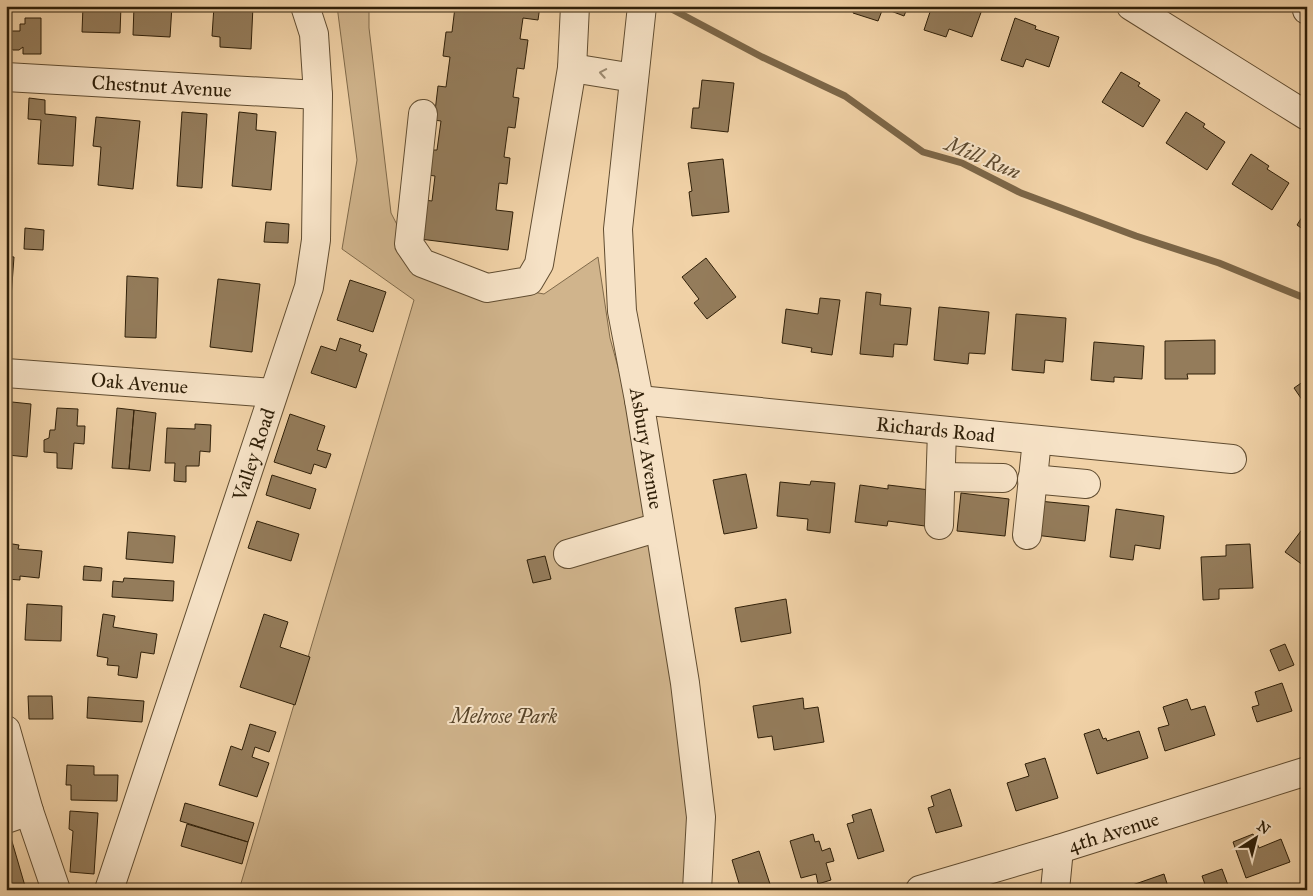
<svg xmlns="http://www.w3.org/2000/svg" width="1313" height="896" font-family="'IM FELL Great Primer',serif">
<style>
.green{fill:#d0b48c;stroke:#806a4a}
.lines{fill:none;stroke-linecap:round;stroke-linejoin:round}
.stream{stroke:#7c6647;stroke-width:7}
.building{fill:#947c5b;stroke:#2f1f08}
.minor-casing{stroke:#604c30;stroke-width:30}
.minor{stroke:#f6e2c6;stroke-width:28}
.oneway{stroke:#9c8a70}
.labels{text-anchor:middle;stroke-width:4;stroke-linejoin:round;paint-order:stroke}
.street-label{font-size:20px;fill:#2f1f08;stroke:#f6e2c6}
.park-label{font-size:20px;font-style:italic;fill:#574429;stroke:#f6e2c6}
.water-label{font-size:21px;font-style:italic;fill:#5c482d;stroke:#f6e2c6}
</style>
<rect width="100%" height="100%" fill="#f1d2a7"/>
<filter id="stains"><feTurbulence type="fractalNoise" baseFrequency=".004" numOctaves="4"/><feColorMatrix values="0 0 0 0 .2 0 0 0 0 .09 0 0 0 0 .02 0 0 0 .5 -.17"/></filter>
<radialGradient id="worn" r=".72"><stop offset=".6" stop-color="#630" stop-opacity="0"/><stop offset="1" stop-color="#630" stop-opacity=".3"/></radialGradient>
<path class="green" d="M337,6h32v22l22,185 30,58 123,23 54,-37 12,81 18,66 45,272 18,144 -7,70h-445l175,-590 -72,-51 15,-89z"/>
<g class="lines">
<path class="stream" d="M666,6l96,51 83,39 78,56 39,11 59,30 115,43 83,27 88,36"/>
</g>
<path class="building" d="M83,6h38l-1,27 -38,-1z
M134,6h38l-2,31 -37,-2z
M214,6h39l-2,43 -31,-2v-10l-8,-1z
M448,6h92l-2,14 -15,-2 -3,21 8,1 -4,29 -7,-1 -4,29 6,1 -4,30 -7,-1 -4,30 6,1 -3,26 -8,-1 -3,27 17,2 -5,38 -96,-12 5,-39 15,2 3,-25 -7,-1 3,-25h6l4,-29 -7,-1 4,-34 8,1 4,-30 -7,-1 3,-24h6l3,-25z
M855,6h53l-4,10 -21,-8 -5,13 -25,-8z
M932,6l51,1 -11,30 -23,-8 -3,8 -22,-7z
M25,18h16v36h-18v-7l-4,3h-6l-4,-3v-16h11v-7h5z
M1015,18l21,8 -1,3 24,8 -10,30 -23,-8 -3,8 -22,-7z
M1121,72l19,11 -2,3 22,14 -17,27 -41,-25z
M702,80l32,3 -6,49 -37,-4 2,-20h6z
M29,98l16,2v14l31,3 -3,49 -35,-2 3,-44 -13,-1z
M182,112l25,2 -5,74 -25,-2z
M239,112l18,2 -1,16 20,2 -5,58 -39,-4z
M1186,112l19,12 -2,3 22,15 -18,28 -41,-27z
M96,117l44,4 -7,68 -35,-4 3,-38 -8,-1z
M1251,154l18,12 -2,3 22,14 -17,27 -40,-26z
M723,159l6,53 -37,4 -3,-24 3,-1 -4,-28z
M1307,209v23l-10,-7z
M266,222l23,2 -1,19 -24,-1z
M25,228l19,2 -1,20 -19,-1z
M6,256l8,1 -5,68h-3z
M706,258l30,39 -29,22 -13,-16 5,-4 -17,-22z
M127,276l31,2 -2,60 -31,-1z
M218,279l42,5 -8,68 -42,-5z
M350,280l36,12 -13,40 -36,-12z
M866,292l15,2 -1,11 31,3 -4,37 -13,-1 -1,13 -33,-3z
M820,298l20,2 -8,55 -21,-3 1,-4 -30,-5 4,-34 32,5z
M939,307l50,5 -4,42 -16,-1 -1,11 -34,-4z
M1016,314l50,4 -3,44 -18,-2 -1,13 -32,-3z
M340,338l21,7 -2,6 8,3 -11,34 -45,-15 10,-27 15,5z
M1215,340v34h-28l1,5h-23v-38z
M1094,342l50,4 -2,33 -28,-2v5l-23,-2z
M1307,379v28l-13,-19z
M12,402l19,2 -4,53 -19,-2z
M57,408l21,1 -1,17h8l-1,18 -10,-1 -2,26 -15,-1v-15l-13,-1v-12l5,-2 1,-8h5z
M117,408l17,2 -5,59 -17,-1z
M134,410l22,3 -6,58 -21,-2z
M290,414l35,12 -8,24 14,4 -5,14 -12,-4 -3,10 -37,-12z
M195,424l16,1 -1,27 -10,-1 -1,15h-13v16l-12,-1 1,-18h-10l2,-35 28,1z
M746,474l11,54 -33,6 -11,-54z
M272,475l44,14 -6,20 -44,-14z
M811,481l24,2 -5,50 -23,-3 1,-11 -31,-3 3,-34 30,3z
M860,485l28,4v-4l42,5 -5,36 -37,-5 -1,5 -32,-4z
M961,493l48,6 -4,37 -48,-5z
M1039,501l50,5 -4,35 -50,-6z
M1116,509l48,7 -4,33 -25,-4 -2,15 -23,-3z
M257,521l42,13 -8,27 -43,-13z
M1307,523v45l-22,-16z
M128,532l47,4 -2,27 -47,-4z
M6,543l13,2 -1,4 24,2 -3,27 -19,-2v4l-14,-1z
M1250,544l3,44 -34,1v10l-16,1 -2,-43 25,-1v-11z
M545,556l6,23 -18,4 -6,-23z
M84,566l18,2 -1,13 -18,-1z
M124,578l50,3 -1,20 -61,-4 1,-16 10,1z
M786,599l5,34 -50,9 -6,-34z
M27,604l35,2 -1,35 -36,-1z
M103,614l12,2 -2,11 44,7 -3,20 -13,-2 -4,26 -19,-3 1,-9 -12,-1 1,-7 -11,-2z
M264,614l24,8 -8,25 30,10 -15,48 -55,-18z
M1285,644l9,21 -15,6 -9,-21z
M1282,683l10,28 -35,11 -5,-15 7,-2 -4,-13z
M28,696h24l1,23h-24z
M88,697l56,4 -2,21 -55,-4z
M803,698l1,11 14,-2 6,35 -50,8 -2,-14 -14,2 -5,-32z
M1187,699l4,11 14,-4 10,29 -50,16 -7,-23 11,-3 -6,-18z
M250,724l26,8 -7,20 -14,-5 -3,10 17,6 -12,34 -38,-12 12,-39 11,4z
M1099,729l4,10 3,-1 1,3 32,-10 9,27 -51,16 -13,-40z
M1045,758l13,40 -42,13 -9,-28 22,-7 -4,-12z
M67,765l27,1v9h24l-1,26 -46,-1v-15h-5z
M950,789l12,37 -26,7 -8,-25 6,-2 -3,-10z
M185,803l69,20 -6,19 -68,-21z
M871,809l13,42 -26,8 -11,-35 7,-2 -2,-7z
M70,811l28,2 -4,61 -24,-2 3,-41 -4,-2z
M187,824l61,18 -6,22 -61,-18z
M813,834l2,8 4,-1 3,10 8,-3 4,13 -8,2 5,17 -13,4 -2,-10 -15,4 -11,-37z
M1253,834l6,14 22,-9 9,23 -44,16 -13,-36z
M11,838l14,48 -12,4h-7v-50z
M759,851l13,39h-31l-9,-30z
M1222,869l7,19 -4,2h-18l-5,-14z
M1164,874l5,16h-51z"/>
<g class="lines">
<g class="minor-casing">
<g id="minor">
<path id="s1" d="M642,6l-24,223 4,82 17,89 46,283 16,134 -4,73"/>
<path d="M1131,6l176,110"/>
<path d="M1306,6l1,4"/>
<path d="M572,68l62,10"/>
<path id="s2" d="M6,77l312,18"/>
<path d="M423,114l-14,130 13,19 65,25 42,-7 10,-17 33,-196 3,-62"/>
<path id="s3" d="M6,373l267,20"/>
<path id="s4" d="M639,400l593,59"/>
<path d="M941,477l62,1"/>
<path d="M1032,479l54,5"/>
<path d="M939,525l3,-94"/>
<path d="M1027,535l10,-95"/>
<path d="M568,554l91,-27"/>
<path d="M6,730l23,81 27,79"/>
<path d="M6,819l23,-8"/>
<path id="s5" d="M109,890l200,-603 7,-47 2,-145 -4,-61 -9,-28"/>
<path id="s6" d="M920,890l139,-41 248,-78"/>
<path d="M1055,890l4,-41"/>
</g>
</g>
<use href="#minor" class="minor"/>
</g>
<defs><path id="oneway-chevron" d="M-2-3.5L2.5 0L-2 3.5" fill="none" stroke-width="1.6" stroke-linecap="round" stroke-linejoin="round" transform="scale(1.25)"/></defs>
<use class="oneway" href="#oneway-chevron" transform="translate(603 73) rotate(-170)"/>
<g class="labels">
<g class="street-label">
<text dy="7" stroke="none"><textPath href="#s2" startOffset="156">Chestnut Avenue</textPath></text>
<text dy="7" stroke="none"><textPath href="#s3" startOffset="134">Oak Avenue</textPath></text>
<text dy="7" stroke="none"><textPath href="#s4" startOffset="298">Richards Road</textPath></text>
<text dy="7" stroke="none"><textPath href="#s1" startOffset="446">Asbury Avenue</textPath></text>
<text dy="7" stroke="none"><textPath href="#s5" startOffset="459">Valley Road</textPath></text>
<text dy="7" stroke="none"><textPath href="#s6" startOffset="202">4th Avenue</textPath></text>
</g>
<g class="park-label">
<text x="504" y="723">Melrose Park</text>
</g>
<g class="water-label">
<text transform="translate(983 158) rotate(23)" y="7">Mill Run</text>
</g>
</g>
<rect width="1313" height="896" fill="none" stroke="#f1d2a7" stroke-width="25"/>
<rect x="8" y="8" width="1298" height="881" fill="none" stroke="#2f1f08" stroke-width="2.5"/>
<rect x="12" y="12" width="1288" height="871" fill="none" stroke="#2f1f08"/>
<g transform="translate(1256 838) rotate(36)" stroke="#f6e2c6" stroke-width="4" paint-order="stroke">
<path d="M0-4L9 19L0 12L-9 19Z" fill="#2f1f08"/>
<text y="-8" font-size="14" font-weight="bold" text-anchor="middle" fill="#2f1f08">N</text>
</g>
<rect width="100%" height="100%" filter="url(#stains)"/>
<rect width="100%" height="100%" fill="url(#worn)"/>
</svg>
